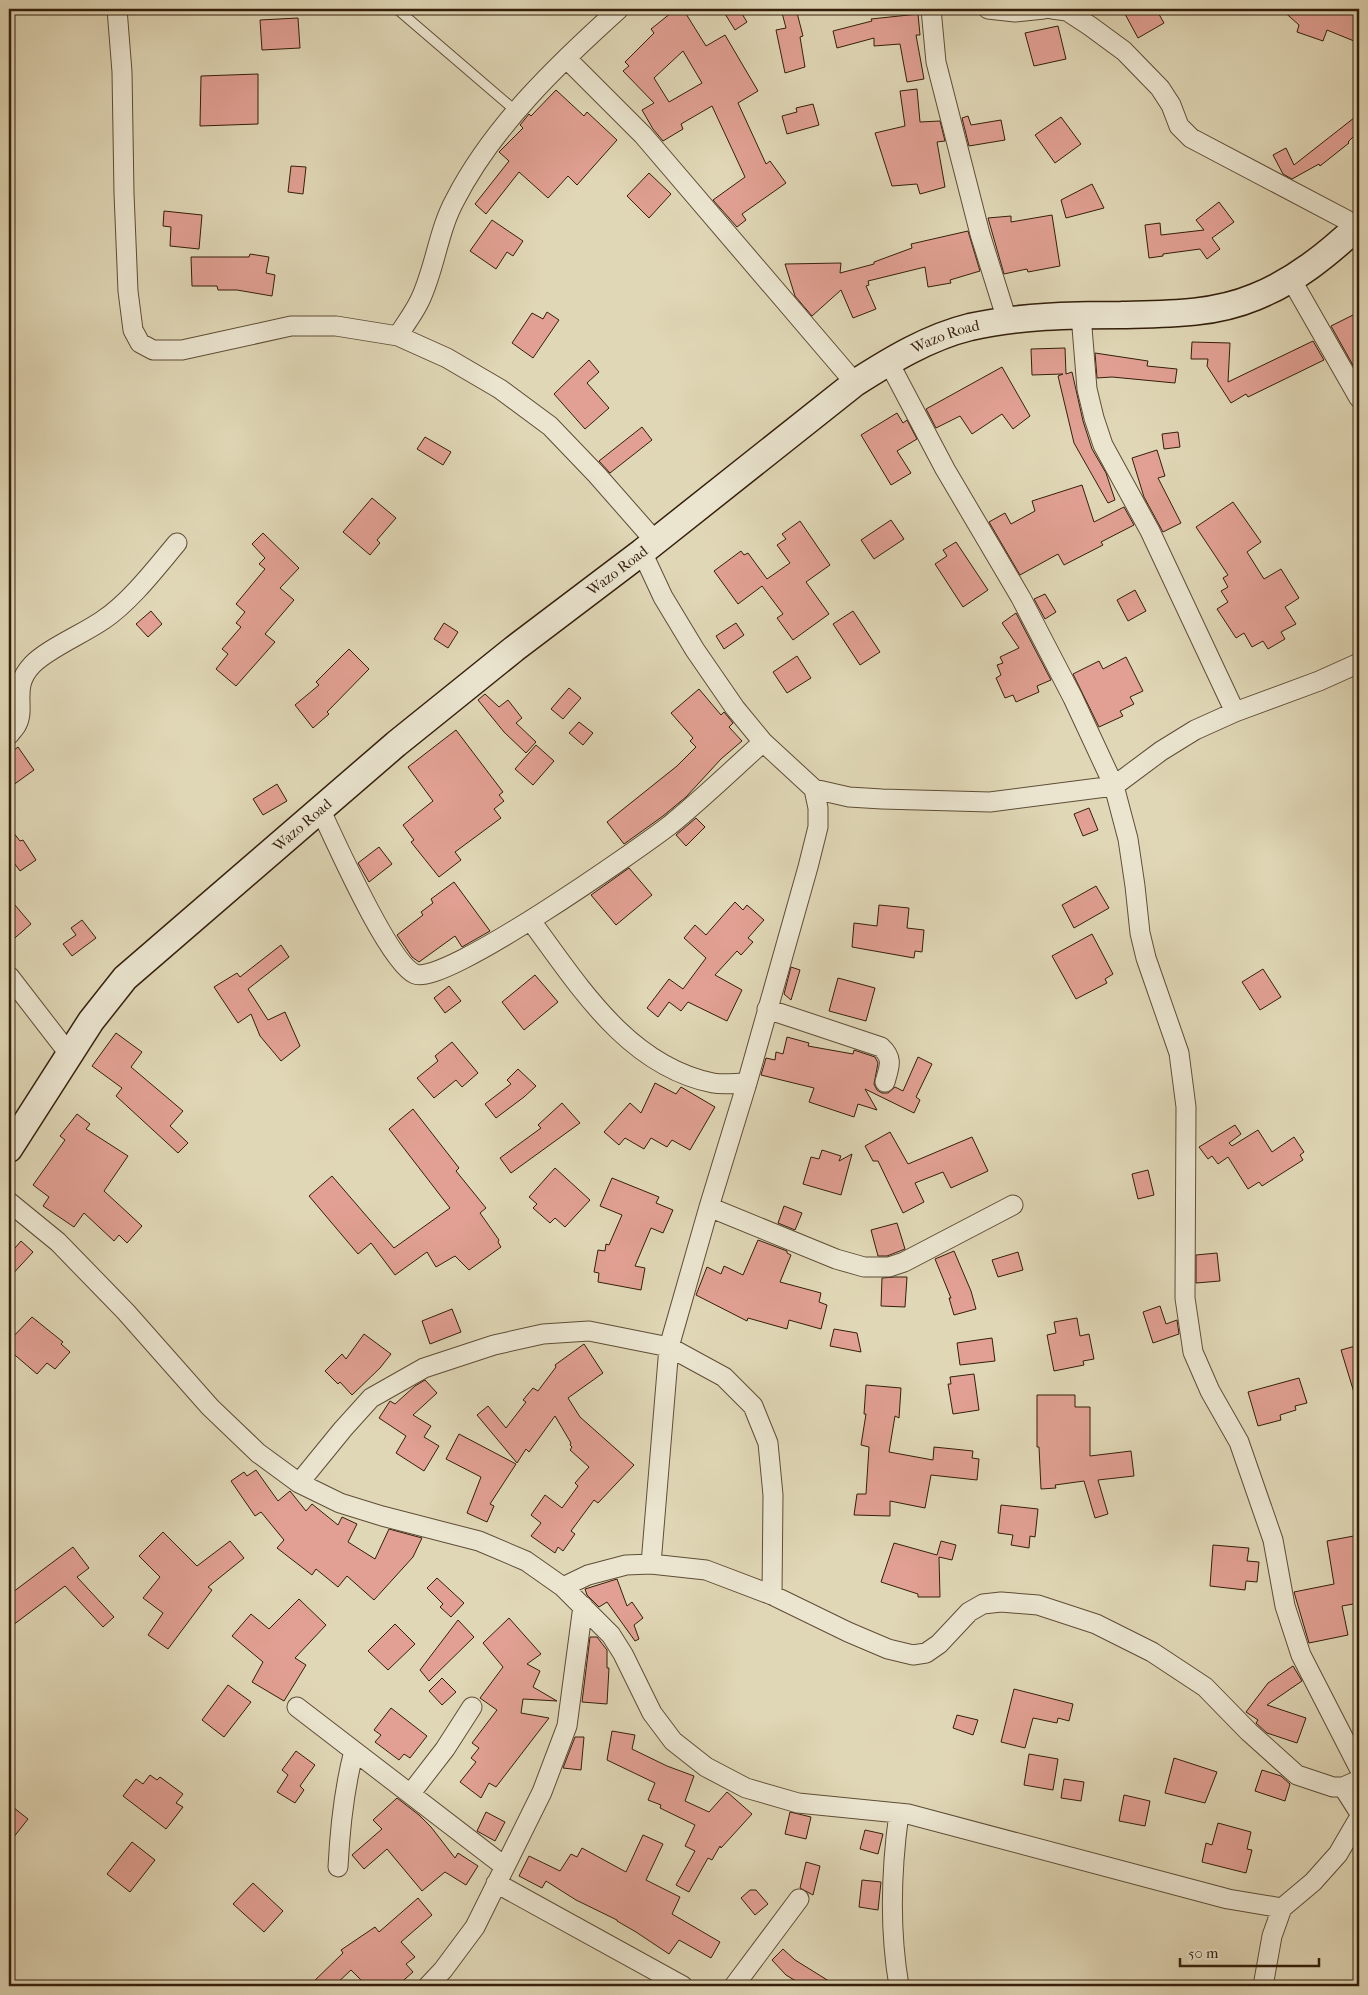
<svg xmlns="http://www.w3.org/2000/svg" width="1368" height="1995" font-family="'IM FELL French Canon',serif">
<style>
.building{fill:#e1a093;stroke:#341f0b;fill-rule:evenodd}
.lines{fill:none;stroke-linecap:round;stroke-linejoin:round}
.lane-casing{stroke:#5f4d36;stroke-width:11}
.street-casing{stroke:#5f4d36;stroke-width:21}
.secondary-casing{stroke:#341f0b;stroke-width:29}
.lane{stroke:#ebe5d0;stroke-width:9}
.street{stroke:#ebe5d0;stroke-width:19}
.secondary{stroke:#ebe5d0;stroke-width:26}
.labels{text-anchor:middle;stroke-width:4;stroke-linejoin:round;paint-order:stroke}
.street-label{font-size:15px;fill:#341f0b;stroke:#ebe5d0}
</style>
<rect width="100%" height="100%" fill="#e0d7b6"/>
<filter id="stains"><feTurbulence type="fractalNoise" baseFrequency=".004" numOctaves="4"/><feColorMatrix values="0 0 0 0 .2 0 0 0 0 .09 0 0 0 0 .02 0 0 0 .5 -.17"/></filter>
<radialGradient id="worn" r=".72"><stop offset=".6" stop-color="#630" stop-opacity="0"/><stop offset="1" stop-color="#630" stop-opacity=".3"/></radialGradient>
<path class="building" d="M676,9h7l23,37 19,-11 33,56 -20,12 28,61 4,-3 16,22 -44,31 4,6 -9,7 -24,-27 32,-23 -33,-71 -31,18 2,5 -20,12 -10,-12 -11,-19 12,-7 -31,-32 6,-5 -4,-4 29,-29 -3,-4zM683,51l19,32 -33,19 -15,-24z
M722,9h17l8,13 -12,8z
M781,9h15l7,27 -3,1 5,30 -20,6 -9,-43 10,-2z
M1134,9h22l8,14 -26,15 -13,-24z
M1281,9h78v18l-5,14 -27,-11 -4,11 -26,-9 2,-7z
M918,14l2,21h-4l8,44 -17,3 -7,-38 -26,2v-8l-37,10 -4,-17 39,-10 -1,-2z
M298,18l2,30 -38,2 -2,-30z
M1058,26l8,33 -32,7 -9,-33z
M258,74v50l-58,2 1,-50z
M917,89l3,33 20,-1 5,20 -8,1 8,45 -25,7 -3,-10 -25,2 -17,-53 30,-7 -5,-35z
M556,90l28,26 3,-4 30,28 -40,45 -9,-9 -20,22 -29,-26 -33,42 -11,-10 34,-43 -10,-9 24,-24 -3,-3 9,-11 2,2z
M813,104l6,21 -32,9 -5,-18 15,-4 -1,-4z
M1359,114v17l-11,11 1,1 -29,23 -1,-2 -27,15 -9,-5 -10,-19 13,-7 8,17z
M968,116l3,9 30,-5 4,20 -36,6 -7,-28z
M1061,117l20,27 -26,19 -20,-28z
M291,166l15,1 -3,27 -15,-2z
M649,173l22,21 -22,24 -22,-22z
M1092,184l12,24 -38,10 -5,-18z
M1219,202l15,20 -22,16 8,11 -13,10 -7,-10 -37,5v2l-14,2 -4,-33 15,-2 1,12 43,-5 -8,-10z
M164,211l38,4 -3,34 -29,-3 1,-19 -8,-1z
M1052,215l8,51 -32,6 -1,-3 -23,5 -16,-56 23,-2v6z
M492,220l31,21 -10,15 -6,-4 -11,17 -26,-18z
M968,231l12,40 -30,9 1,3 -23,4 -3,-20 -57,14 1,4 -3,1 10,23 -23,9 -12,-28 -29,26 -17,-20 -10,-32 56,-1 -1,10 34,-9v-2l38,-14 -1,-4z
M250,254l19,3 -3,16 9,2 -3,21 -35,-6h-19l-1,-4h-25l-1,-29h58z
M547,312l12,8 -26,38 -21,-15 20,-30 11,6z
M1359,312v64l-28,-50z
M1313,341l11,19 -76,37 -2,-3 -15,9 -24,-37 1,-7h-17l1,-17 38,1 -2,39z
M1065,348l1,26 6,-2 11,49 9,28 14,24 9,27 -7,3 -34,-60 -16,-67 5,-2 -31,1 -1,-26z
M1095,353l53,8 -1,5 30,3 -2,14 -63,-6 -15,1z
M589,360l10,12 -12,11 22,25 -24,21 -31,-35z
M1002,367l28,49 -17,13 -11,-15 -30,20 -12,-18 -24,12 -10,-19z
M897,413l6,10 4,-3 10,19 -20,12 14,22 -20,12 -30,-50z
M642,427l10,13 -42,33 -11,-12z
M1178,432l2,15 -16,2 -2,-15z
M425,437l26,15 -8,13 -26,-16z
M1157,450l8,26 -7,2 23,45 -18,9 -19,-35 -12,-39z
M1082,485l12,37 30,-15 10,18 -33,17 2,3 -39,20 -6,-11 -38,21 -31,-53 16,-9 6,11 24,-13 -3,-10z
M372,498l24,20 -19,22 3,3 -10,12 -27,-23z
M1233,502l28,40 -14,10 17,27 17,-10 18,29 -14,9 11,17 -15,8 4,7 -17,10 -5,-8 -11,6 -8,-14 -8,5 -19,-29 11,-7 -7,-11 7,-4 -5,-9 5,-3 -32,-48z
M891,520l13,19 -30,20 -13,-19z
M800,521l30,44 -24,17 23,32 -36,26 -16,-22 6,-4 -21,-28 -24,18 -24,-33 27,-20 3,4 4,-2 19,26 23,-16 -13,-18 9,-6 -4,-5z
M263,533l36,35 -19,20 14,12 -29,34 10,8 -39,44 -20,-17 12,-15 -6,-5 19,-22 -5,-4 9,-11 -9,-8 29,-35 -6,-5 6,-6 -13,-14z
M956,542l32,48 -25,17 -28,-43 12,-8 -4,-6z
M1135,590l11,21 -18,10 -11,-21z
M1045,594l11,18 -11,7 -11,-20z
M151,611l11,13 -14,13 -12,-13z
M853,611l27,41 -20,13 -27,-41z
M1016,613l35,67 -14,6 2,6 -23,10 -3,-7 -8,3 -9,-20 5,-3 -4,-10 6,-2 -3,-6 19,-9 -17,-25z
M444,623l14,9 -10,16 -14,-9z
M736,623l8,12 -20,14 -8,-13z
M349,649l20,20 -42,43 2,2 -16,14 -18,-23 24,-20 -3,-3z
M797,656l14,22 -24,15 -14,-21z
M1126,657l17,34 -13,6 4,7 -14,7 3,5 -24,11 -26,-53 26,-13 4,8z
M569,688l12,10 -18,21 -12,-10z
M699,689l22,26 3,-3 9,11 -4,4 13,14 -21,18 -35,38 -23,19 -39,28 -17,-22 70,-56 19,-19 -6,-6 3,-3 -22,-25z
M485,694l14,13 9,-7 14,18 -6,5 20,19 -10,11 -22,-21 -26,-32z
M579,722l14,11 -10,12 -14,-12z
M456,730l47,62 -4,3 5,6 -10,8 7,9 -46,34 6,8 -22,17 -28,-35 3,-2 -11,-15 30,-24 -25,-34z
M536,745l18,16 -21,24 -18,-16z
M18,747l16,23 -25,18v-34z
M277,784l10,17 -24,14 -10,-16z
M1089,808l9,22 -15,6 -9,-22z
M696,818l9,9 -19,19 -10,-11z
M9,827l11,14 3,-1 13,20 -16,11 -11,-15z
M379,847l13,17 -23,18 -11,-19z
M629,868l23,27 -36,30 -25,-30z
M454,882l36,49 -28,16 -7,-11 -36,26 -7,-5 -15,-22 26,-20 -2,-3 12,-9 -2,-4z
M1096,886l13,22 -35,20 -12,-23z
M9,898l22,26 -22,19z
M735,902l8,8 4,-5 17,15 -16,18 5,4 -12,13 -4,-4 -22,24 27,15 -15,31 -39,-19 -7,9 -12,-9 -11,15 -11,-9 22,-29 14,10 23,-31 -22,-20 11,-13 11,10z
M879,905l30,3 -2,20 17,2 -2,22 -7,-1 -1,7 -62,-11 2,-24 23,3z
M82,920l14,18 -24,18 -9,-12 13,-9 -5,-7z
M1092,934l21,40 -8,5 2,4 -31,16 -24,-43z
M281,945l8,12 -41,32 20,31 17,-8 15,34 -19,15 -21,-25 -9,-22 -13,9 -24,-36 23,-14 3,4z
M791,967l9,3 -9,30 -7,-6z
M1263,969l18,28 -21,13 -18,-28z
M535,975l23,27 -34,28 -22,-28z
M838,978l37,10 -9,33 -37,-10z
M449,986l12,15 -16,12 -11,-15z
M116,1033l26,19 -11,15 52,44 -13,15 18,17 -10,10 -62,-57 6,-8 -30,-22z
M787,1037l22,6 -1,3 45,8 1,-4 21,7 3,6 -4,21 3,6 5,3h6l7,-6 8,4 15,-34 14,7 -16,33 4,3 -6,13 -49,-24 12,21 -19,-6 -4,13 -45,-15 5,-14 -53,-13 5,-17 9,2 1,-8 7,2z
M452,1042l26,31 -16,14 -6,-7 -22,18 -17,-20 21,-17 -3,-5z
M518,1069l18,17 -12,11 -28,21 -11,-14 26,-20 -4,-4z
M655,1083l21,11 5,-7 34,20 -25,43 -18,-10 -5,7 -16,-9 -7,11 -19,-11 -6,7 -15,-13 26,-29 11,10z
M562,1103l18,20 -69,50 -11,-15 41,-30 -3,-3z
M413,1109l46,59 -3,3 30,37 -6,5 19,27 -1,2 3,5 -32,23 -14,-14 -19,11 -9,-15 -32,23 -24,-32 -13,11 -49,-58 23,-20 62,72 56,-40 -61,-79z
M77,1114l13,10 -4,5 42,27 -24,35 38,35 -15,17 -8,-8 -5,6 -30,-28 -10,14 -31,-21 6,-9 -16,-12 32,-45 -5,-4z
M1235,1125l6,9 -12,9 3,3 26,-16 14,22 22,-15 10,15 -4,3 3,5 -41,26 -3,-4 -11,7 -20,-32 -10,7 -6,-8 -4,3 -9,-12z
M890,1132l18,32 64,-27 16,34 -37,17 -8,-16 -28,11 9,19 -21,11 -25,-52h-5l-8,-15z
M822,1150l19,6 -2,5 13,-7 -11,41 -38,-11 8,-27 8,2z
M555,1168l35,32 -25,27 -10,-9 -5,5 -17,-15 4,-4 -8,-7z
M1148,1170l6,25 -16,4 -6,-25z
M612,1178l47,19 -3,6 17,7 -10,23 -12,-5 -16,38 10,2 -4,22 -43,-8 1,-9 -5,-1 4,-22 7,1 1,-7 3,1 13,-30 -22,-9z
M784,1206l18,7 -7,17 -17,-7z
M897,1223l8,26 -18,7h-9l-7,-26z
M758,1240l29,11v2l4,2 -11,27 41,11 -2,9 8,3 -6,24 -32,-9 -2,9 -39,-11 -1,3 -51,-26 11,-28 14,7 3,-8 19,9z
M21,1241l12,11 -24,26v-23z
M954,1251l17,40 5,18 -22,6 -5,-17h2l-16,-39z
M1018,1252l5,18 -25,7 -6,-17z
M1217,1253l3,28 -24,2v-28z
M895,1277h12l-2,30 -24,-1 1,-28z
M1160,1306l6,18 11,-4 2,14 -26,9 -10,-31z
M452,1309l9,23 -31,12 -8,-23z
M32,1317l31,25 -2,2 9,8 -15,17 -8,-6 -10,11 -28,-24v-9z
M1077,1318l3,18 9,-2 5,25 -11,2 1,4 -30,6 -7,-36 9,-2 -2,-11z
M834,1329l23,4 4,19 -31,-6z
M364,1334l27,20 -11,14 -28,27 -12,-13 -2,2 -13,-13 17,-17 4,5z
M992,1338l3,23 -35,4 -3,-22z
M584,1344l19,29 -35,25 12,19 54,48 -36,38 -4,-3 -23,31 4,3 -12,17 -5,-4 -3,6 -24,-17 10,-13 -10,-8 14,-20 17,13 16,-22 -3,-3 14,-16 -19,-17 2,-3 -2,-2 1,-2 -16,-27 -26,36 -3,-3 -9,14 -40,-48 11,-9 18,22 20,-26 -3,-2 10,-12 5,3 18,-24 -1,-2z
M1359,1345v53l-3,1 -15,-49z
M974,1374l5,36 -26,4 -5,-30h3l-1,-7z
M1299,1378l8,25 -12,3 1,4 -16,5 1,5 -23,6 -10,-34z
M425,1380l12,13 -24,22 18,11 -7,11 15,9 -15,25 -28,-18 10,-17 -27,-18 11,-17 5,3 20,-18z
M866,1385l35,3 -2,30 -4,-2 -6,36 44,8 1,-13 39,4 -1,7 7,1 -2,21 -46,-5 -6,33 -35,-7v15l-36,-1 3,-21h9l3,-47 -8,-2 5,-31h-2z
M1037,1395h38v12h15v49l41,-5 3,25 -36,4 10,34 -13,4 -11,-37 -29,4 1,3 -15,1 -2,-42h-2z
M459,1434l57,30 -26,40 4,2 -7,16 -20,-9 14,-36 -35,-18z
M256,1470l22,31 12,-10 16,20 6,-7 26,21 4,-8 15,7 -9,18 27,17 14,-30 33,9 -9,19 -39,43 -27,-24 -9,11 -22,-18 -4,6 -35,-27 7,-8 -23,-28 -6,4 -24,-35 13,-9 3,4z
M1001,1505l37,4 -3,28 -5,-1 -1,12 -18,-3 2,-10 -15,-2z
M163,1532l34,34 33,-25 14,17 -36,29 4,3 -44,59 -20,-14 15,-22 -20,-15 17,-21 -21,-21z
M1359,1535v68l-17,3 6,29 -39,8 -15,-51 40,-8 -7,-43z
M941,1541l15,4 -4,15 -13,-3 1,40h-22v-3l-37,-12 13,-39 43,12z
M1213,1545l36,3 -2,13 12,1 -2,20 -11,-1 -1,9 -35,-4z
M73,1547l16,21 -12,9 37,40 -11,10 -38,-41 -56,42v-33z
M437,1578l27,25 -13,14 -11,-10 3,-3 -16,-16z
M617,1579l10,27 5,-4 11,16 -9,7 5,14 -4,2 -28,-39 -8,5 -12,-12 -2,-6z
M299,1599l27,26 -31,33 11,7 -22,36 -32,-19 11,-20 -31,-26 19,-22 18,15z
M509,1618l32,36 -14,10 13,7 -7,16 24,14 -34,-2 -2,14 28,5 -53,69 -7,-4 -8,15 -21,-16 16,-20 -5,-4 8,-10 -7,-5 25,-33 -17,-12 23,-31 -20,-24z
M458,1620l16,17 -45,44 -9,-11z
M395,1624l20,20 -27,26 -20,-19z
M590,1637h7l10,13v18h2l-2,36 -25,-2z
M1293,1666l9,15 -35,24 39,13 -9,25 -30,-10 -11,-10 2,-3 -12,-8 22,-29z
M442,1678l14,14 -14,13 -13,-14z
M228,1685l23,17 -27,35 -22,-17z
M1014,1689l59,15 -4,17 -11,-3 -1,5 -24,-5 -8,30 -24,-6z
M391,1708l36,28 -17,22 -6,-4 -5,6 -24,-18 6,-7 -7,-5z
M957,1715l21,5 -5,15 -20,-7z
M612,1731l23,4 -3,14 35,17 27,10 -9,25 24,11 18,-20 25,22 -31,34 -1,-2 -8,14 -4,-2 -19,34 -13,-7 19,-34 -10,-5 10,-21 -35,-17 1,-3 -13,-5 7,-17 -48,-23z
M575,1737h9l-3,33 -18,-2z
M296,1751l19,14 -15,21 4,4 -9,13 -18,-11 11,-17 -6,-5z
M1029,1754l29,5 -5,31 -29,-5z
M1174,1758l43,14 -12,31 -40,-10z
M1262,1770l19,6 9,8 -5,17 -30,-10z
M150,1775l7,5 3,-3 23,17 -7,9 7,4 -17,22 -43,-33 13,-17 7,5z
M1064,1779l20,3 -3,19 -20,-3z
M1124,1795l26,6 -5,25 -26,-5z
M397,1798l22,17 12,12 24,31 3,-5 20,13 -12,19 -21,-13 -23,19 -35,-42 -23,20 -12,-14 30,-26 -9,-9z
M9,1804l19,15 -19,24z
M486,1812l19,10 -10,19 -18,-10z
M790,1812l21,5 -5,22 -21,-5z
M1218,1823l33,9 -4,17 5,1 -6,23 -44,-11 4,-19 6,2z
M865,1830l18,4 -5,20 -18,-5z
M643,1835l20,9 -17,36 34,17 -8,17 48,28 -9,16 -32,-18 -10,14 -33,-22 -19,-11v-1l-41,-20 -30,-19 -4,7 -23,-12 10,-20 31,15 11,-17 6,3 5,-9 44,24z
M132,1842l23,18 -25,32 -23,-18z
M806,1862l14,4 -7,29 -13,-7z
M862,1880l19,2 -3,28 -19,-3z
M253,1883l30,28 -19,21 -31,-28z
M750,1890h6l12,14 -13,11 -14,-17z
M418,1898l14,17 -31,27 14,15 -9,7 7,8 -16,14h-30l-16,-16 -17,16h-25l34,-33 -2,-3 34,-23 4,5z
M783,1949l12,11 42,26h-33l-18,-11 -14,-15z"/>
<g class="lines">
<g class="lane-casing">
<path id="lane" d="M397,9l120,103"/>
</g>
<g class="street-casing">
<path id="street" d="M117,9l5,63 2,121 4,98 5,39 7,13 13,7h29l109,-24h45l62,10 49,22 53,31 50,37 47,49 58,66
M931,9l5,53 44,172 27,86
M988,9l27,3 29,-3
M1052,9l15,2 23,15 34,25 36,37 11,17 8,21 12,12 167,88
M567,59l76,76 212,248
M1291,279l68,119
M1081,315l6,74 7,29 9,27 47,86 85,181
M398,336c7,-12 16,-23 22,-36 15,-31 18,-69 35,-100 38,-74 103,-136 164,-191
M888,361l57,108 76,129 52,100 41,88 14,53 7,47 5,47 6,25 33,95 7,54 -1,191 8,54 17,39 29,51 34,98 12,66 16,49 58,113
M642,552l21,45 32,53 40,58 28,34 51,47 4,19v19l-10,40 -61,216 -38,124 -40,140 -18,217
M9,735c2,-3 5,-6 7,-9 11,-18 -6,-38 16,-61 15,-16 51,-31 71,-45 27,-18 53,-52 74,-77
M814,789l35,8 33,2 108,3 124,-16 47,-35 34,-21 40,-18 84,-31 40,-18
M320,809c15,31 68,153 95,165 28,13 225,-126 255,-149 32,-26 62,-55 93,-83
M531,921c48,65 97,145 182,162 11,2 23,0 34,0
M9,976l61,79
M767,1009l114,38c13,12 8,20 4,35
M9,1202l49,40 68,70 84,95 48,46 41,30 41,20 42,13 97,25 47,20 37,26 48,48 12,19 29,59 21,28 33,26 40,21 52,15 110,11 320,85 54,9
M709,1207l127,52 28,8h25l15,-5 109,-57
M299,1483l44,-54 28,-31 53,-30 70,-23 49,-11 46,-3 80,16 55,30 29,29 15,37 5,52 -1,100
M563,1587l25,-12 38,-10 25,-1 55,6 66,25 76,37 40,17 25,6 13,-2 13,-9 30,-32 14,-8 18,-2 37,3 58,19 56,28 53,35 44,45 48,43 36,12h10l16,-7
M297,1707l207,159
M1343,1787l16,25
M411,1793l34,-44 27,-42
M338,1867c2,-40 6,-78 16,-116
M496,1883l187,103
M428,1986l15,-16 32,-43 67,-135 25,-66 16,-120
M734,1986l65,-87
M899,1986c-10,-58 -8,-115 0,-173
M1263,1986l9,-50 10,-28 31,-26 25,-28 21,-36"/>
</g>
<g class="secondary-casing">
<g id="secondary">
<path id="s1" d="M9,1149l82,-128 34,-43 271,-234 118,-95 128,-97 213,-169c36,-23 74,-46 115,-56 50,-11 100,-12 151,-12 44,-1 91,0 134,-18 40,-16 73,-43 104,-72"/>
</g>
</g>
<use href="#lane" class="lane"/>
<use href="#street" class="street"/>
<use href="#secondary" class="secondary"/>
</g>
<g class="labels">
<g class="street-label">
<text dy="5" stroke="none"><textPath href="#s1" startOffset="1251">Wazo Road</textPath></text>
<text dy="5" stroke="none"><textPath href="#s1" startOffset="846">Wazo Road</textPath></text>
<text dy="5" stroke="none"><textPath href="#s1" startOffset="441">Wazo Road</textPath></text>
</g>
</g>
<rect width="1368" height="1995" fill="none" stroke="#e0d7b6" stroke-width="30"/>
<rect x="10" y="10" width="1348" height="1975" fill="none" stroke="#341f0b" stroke-width="2.5"/>
<rect x="15" y="15" width="1338" height="1965" fill="none" stroke="#341f0b"/>
<path d="M1180 1958v8h139v-8" fill="none" stroke="#341f0b" stroke-width="2.5"/>
<text x="1188" y="1958" font-size="15" fill="#341f0b" stroke="#ebe5d0" stroke-width="4" paint-order="stroke">50 m</text>
<rect width="100%" height="100%" filter="url(#stains)"/>
<rect width="100%" height="100%" fill="url(#worn)"/>
</svg>
